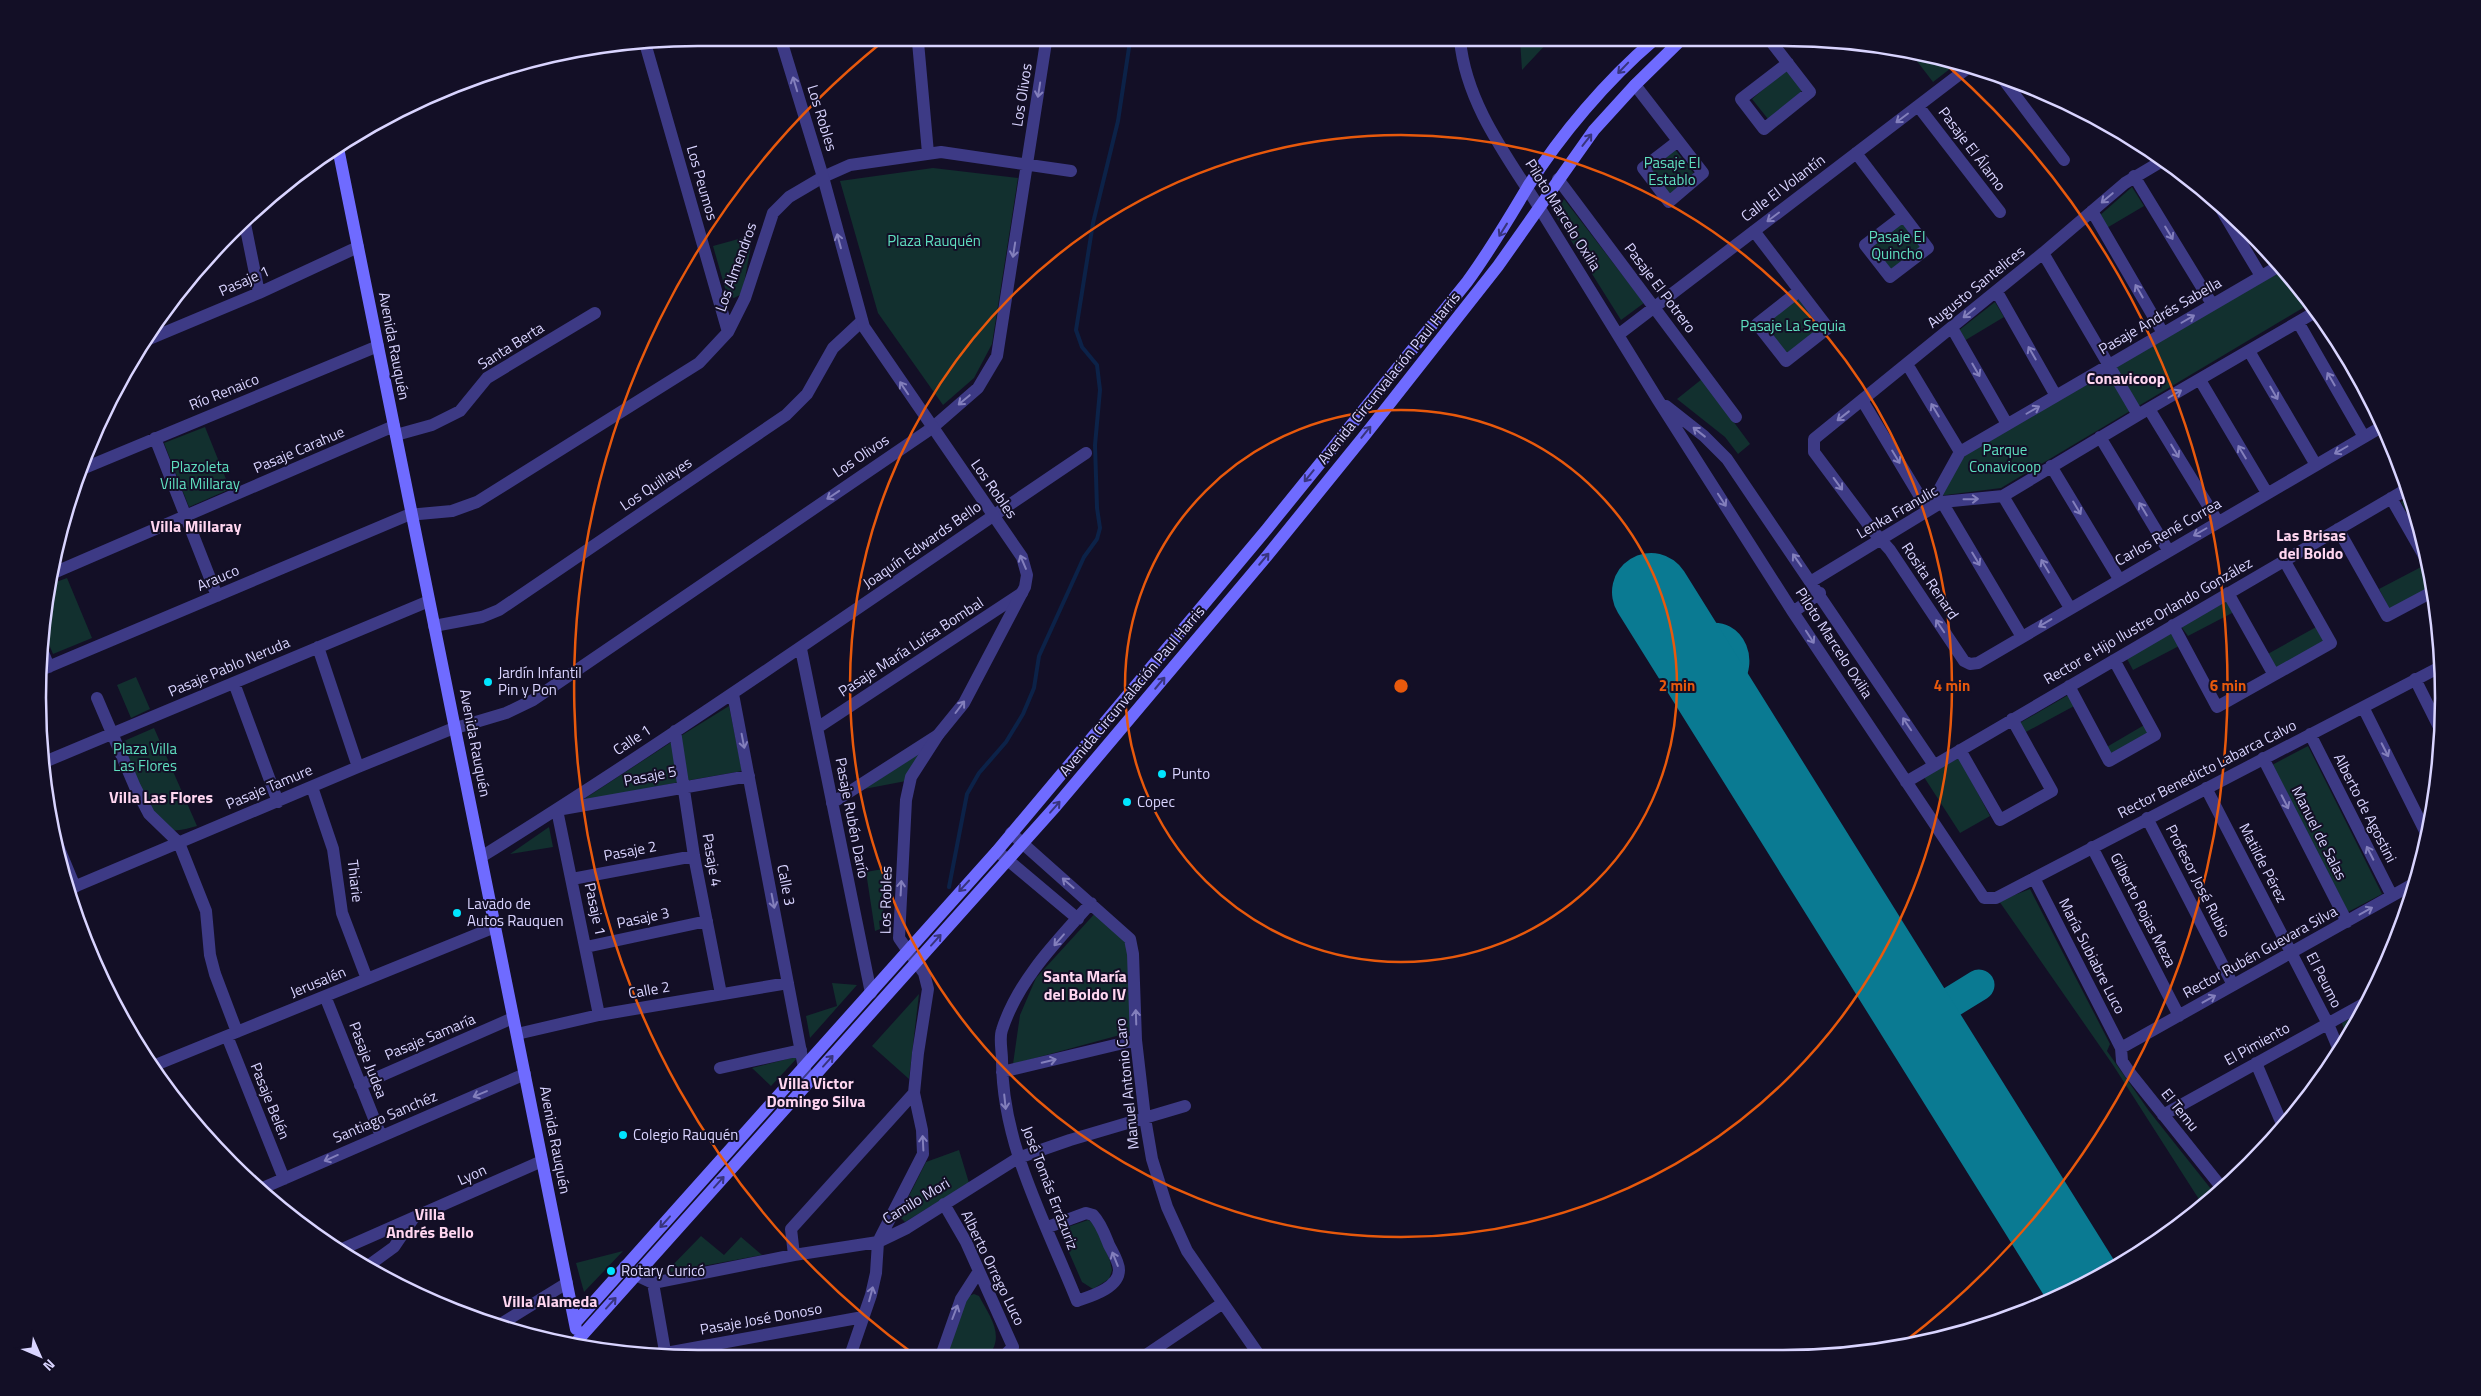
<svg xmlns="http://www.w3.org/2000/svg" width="2481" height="1396" font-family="'Titillium Web',sans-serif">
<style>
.green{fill:#12302f}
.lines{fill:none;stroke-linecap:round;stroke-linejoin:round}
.stream{stroke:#0c2248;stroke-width:4}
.taxiway{stroke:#0a7a92;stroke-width:31}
.runway{stroke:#0a7a92;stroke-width:78}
.minor{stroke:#3d3a85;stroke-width:12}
.tertiary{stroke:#3d3a85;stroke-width:12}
.secondary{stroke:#6f6bff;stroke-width:12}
.oneway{stroke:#38347d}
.oneway2{stroke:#837fbc}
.ring{fill:none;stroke:#e8590c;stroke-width:2.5}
.poi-dot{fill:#00e5ff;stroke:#130f26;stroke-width:2}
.labels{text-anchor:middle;stroke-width:4;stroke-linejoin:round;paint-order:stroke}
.street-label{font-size:15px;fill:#d9d4ff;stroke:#130f26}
.park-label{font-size:15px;fill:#5fe0c0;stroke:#130f26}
.poi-label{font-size:15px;fill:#d9d4ff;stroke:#130f26;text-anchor:start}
.neighbourhood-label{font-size:16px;font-weight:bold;fill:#ffd6f0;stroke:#130f26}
.rim{fill:none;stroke:#d9d4ff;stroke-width:2.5}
.centre{fill:#e8590c;stroke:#130f26;stroke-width:2.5}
.ring-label{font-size:15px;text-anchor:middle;font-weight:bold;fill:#e8590c;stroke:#130f26;stroke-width:4;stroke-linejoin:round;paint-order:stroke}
</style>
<rect width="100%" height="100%" fill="#130f26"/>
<path class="green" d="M1520,40h30l-28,30z
M1913,56l42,9 -22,17z
M1786,70l17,20 -35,29 -16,-20z
M1674,148l21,27 -26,21 -21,-27z
M933,168l85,10 -26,166 -18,34 -31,27 -65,-92 -38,-132z
M2132,187l12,19 -39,23 -7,-12z
M1564,199l80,104 -23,17 -66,-105z
M1902,221l20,26 -31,24 -20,-26z
M753,235l-11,59 -8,4 -7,-3 -14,-49z
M2283,270l28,33 -310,185 -63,8 28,-42z
M1800,296l23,31 -36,28 -24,-30z
M1995,302l9,15 -40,24 -6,-10z
M1702,379l48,65 -12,10 -13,-17 -48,-38z
M205,427l25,62 -41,18 -25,-64z
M2410,497l8,23 -5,3 -12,-21z
M2423,566l6,10 2,11 -41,23 -11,-21z
M67,578l25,60 -39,16c-13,-31 -11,-36 -5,-69z
M2227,600l7,12 -46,24 -8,-11z
M2318,626l10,17 -53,29 -9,-17z
M2171,631l8,15 -46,24 -7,-13z
M136,677l14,32 -19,9 -14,-33z
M2070,694l6,11 -52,28 -6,-9z
M729,706l13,65 -57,10 -6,-44z
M2146,724l6,11 -42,23 -5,-10z
M154,728l43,98c-9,2 -19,6 -28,4 -19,-5 -43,-67 -52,-86z
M673,741l6,41 -101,21z
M2308,746l74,148 -34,18 -76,-147z
M929,747l-23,34 -42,8z
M1959,758l31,58 -30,17 -36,-56z
M549,827l4,20 -43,7z
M883,869l4,27 -7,1 5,21 -6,3 1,8 -5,2 -9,-59z
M2030,889l80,155 -3,7 42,60 66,83 -13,10 -89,-139 -114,-164z
M1098,910l29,27 4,95 -118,32 7,-49 16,-37z
M832,983l25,2 -47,53 -4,-22 31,-10z
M919,994l-10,85 -37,-33z
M2362,1012l-7,16 -8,11 -5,-16z
M799,1056l-28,30 -19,-18z
M959,1150l10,33 -64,39 -6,-6 27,-54z
M1088,1220l7,4 15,37 2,9 -3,9 -16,10 -11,-7 -21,-48 1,-5z
M701,1236l23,19 17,-18 21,18 -97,18z
M623,1251l-39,41 -8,-29z
M974,1294l5,2c10,19 27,40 9,60h-42l20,-59z"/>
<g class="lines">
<path class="stream" d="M949,887l18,-93 12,-21 27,-31 17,-28 11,-26 5,-32 45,-99 13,-18 3,-11 -3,-20 -2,-63 5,-55 -3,-25 -15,-18 -6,-17 17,-107 25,-102 12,-80"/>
<path class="taxiway" d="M1689,653c10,-15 34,-23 43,-2 5,12 -1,23 -4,34 -3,11 -2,21 0,31
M1919,1022l60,-37"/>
<path class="runway" d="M1651,592l430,689"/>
<path class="minor" d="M1769,39l41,53 -46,37 -23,-30 47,-36
M918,42l10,111
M645,43l83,289
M2000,75l64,85
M1635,85l68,88 -34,29 -26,-34 35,-27
M1918,106l82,106
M1856,153l72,95 -38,29 -25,-32 38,-29
M2162,161l-37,22 -82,70 -229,186v13l59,79 17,19 74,111 6,3 8,-1 405,-237
M2134,176l78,128
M1558,179l178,238
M2215,199l46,77
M1539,207l119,193 135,212 191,286h12l446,-232
M2092,211l71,122
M244,219l15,74
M1754,231l74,97 -42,33 -29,-37 42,-33
M2043,253l95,162
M1997,292l59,104
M2298,322l66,115
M1952,328l55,96
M1618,335l351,-268
M142,342l117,-49 99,-46
M2249,351l67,114
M1907,364l53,88
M2200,380l67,113
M1862,400l66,110
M1666,406l38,30 23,23 207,306
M2149,409l69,113
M396,435l36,-10 28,-14 27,-33 108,-65
M2100,437l68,113
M155,438l62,158
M2051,466l68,113
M82,469l296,-123
M2003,496l67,112
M2391,498l36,63
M1942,502l80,135
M1928,510l32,-58 319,-186
M2338,529l49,87 45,-24
M51,574l343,-148
M1812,581l130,-79 61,-6 135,-81 179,-104
M2228,593l46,82
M1793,612l27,-19
M2173,625l44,82 114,-64 -47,-83
M434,626l48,-9 17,-7 287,-195 21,-21 26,-46 29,-27
M318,647l40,120
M801,649l70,344
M42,650l7,17
M41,670l367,-155 44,-4 25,-9 222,-139 29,-31 17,-34 28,-85 16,-16 34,-20 27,-12 91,-13 130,19
M2415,679l25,50
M234,683l44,119
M2069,686l40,75 46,-26 -41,-75
M733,694l71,374 6,13
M97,698l38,89 14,27 30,29 27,68 4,44 5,19 22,58
M2363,707l63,126
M817,728l205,-135
M675,731l19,125 27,138
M2310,734l82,162
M1960,750l40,70 52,-29 -40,-72
M2263,758l84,164
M42,763l387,-162
M1906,782l501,-293
M312,787l21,62 9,64 25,66
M2206,788l122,236 11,26
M832,803l106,-68
M2147,818l86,167
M51,829l24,58
M1011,833l119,106 3,15 3,86 9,78 7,41 15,48 20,44 72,104
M2092,847l87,169
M997,851l81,68
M481,857c206,-128 404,-269 605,-404
M2034,878l87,170
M572,879l122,-23
M69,889l289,-122 91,-37 57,-17 27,-13 399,-272 46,-40 19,-32 49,-314
M586,947l121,-26
M325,996l56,140
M599,1015l-42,-205 192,-34
M517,1034l82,-19 189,-32
M227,1036l57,143
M2121,1048l294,-165
M2121,1048l1,13 8,12 92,115
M2256,1063l26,61
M153,1066l342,-139
M720,1068l81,-18
M1002,1072l134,-32
M360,1085l153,-67
M2163,1115l204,-113
M258,1190l267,-116
M944,1204l22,38 47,105 -9,9
M1048,1227l38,-14 7,2c8,8 12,20 16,30 4,8 10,17 10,25 0,18 -28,26 -42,31 -31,-78 -75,-156 -75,-241 0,-9 -3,-22 0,-30 16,-50 55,-89 89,-127
M340,1250l202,-89
M794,1255l-3,-26 123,-136
M625,1266l11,9 17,8 141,-28 84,-13 29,-14 111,-70 52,-18 115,-34
M365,1268l29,-21 19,-28
M653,1283l13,74
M499,1325l68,-42
M666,1353l197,-36
M1146,1355l77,-52
M850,1356l21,-61 5,-22 2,-31 45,-88 -1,-24 -8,-37 4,-40 10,-64 -4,-16 -14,-20
M941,1356l20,-57 18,-28"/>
<path class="tertiary" d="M1460,40c6,63 46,115 79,167
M782,43l41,134 41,150 158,230 5,18 -2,12 -61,116 -26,32 -27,42 -5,23 -7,138 9,13"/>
<path class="secondary" d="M338,148l238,1181
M575,1323l422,-472 270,-322 200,-247c22,-30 41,-62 60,-94 33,-53 80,-108 127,-148
M578,1340l478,-534 211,-250 98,-121 133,-169 96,-136 41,-45 47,-46"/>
</g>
<defs><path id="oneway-shaft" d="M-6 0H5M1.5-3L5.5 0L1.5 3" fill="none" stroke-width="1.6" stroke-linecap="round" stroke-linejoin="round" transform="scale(1.25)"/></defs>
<g class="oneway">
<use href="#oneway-shaft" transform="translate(1623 68) rotate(134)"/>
<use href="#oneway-shaft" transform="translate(1587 140) rotate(-52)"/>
<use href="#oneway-shaft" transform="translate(1503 230) rotate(122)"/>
<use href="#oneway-shaft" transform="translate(1366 432) rotate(-51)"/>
<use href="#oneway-shaft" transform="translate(1309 476) rotate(129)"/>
<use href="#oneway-shaft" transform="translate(1264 559) rotate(-50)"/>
<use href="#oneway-shaft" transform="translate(1160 683) rotate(-50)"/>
<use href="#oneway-shaft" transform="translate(1055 807) rotate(-49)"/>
<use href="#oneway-shaft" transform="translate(964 886) rotate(133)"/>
<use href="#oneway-shaft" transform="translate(936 940) rotate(-48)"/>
<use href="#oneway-shaft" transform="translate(828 1061) rotate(-48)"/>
<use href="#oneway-shaft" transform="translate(719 1182) rotate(-48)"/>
<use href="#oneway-shaft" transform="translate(665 1222) rotate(132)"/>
<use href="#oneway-shaft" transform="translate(611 1303) rotate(-48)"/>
</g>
<g class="oneway2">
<use href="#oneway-shaft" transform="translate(795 84) rotate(-107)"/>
<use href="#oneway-shaft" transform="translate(1039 90) rotate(99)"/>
<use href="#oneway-shaft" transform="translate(1902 118) rotate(143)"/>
<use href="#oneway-shaft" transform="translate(2107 198) rotate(140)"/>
<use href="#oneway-shaft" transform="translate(1773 217) rotate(143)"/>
<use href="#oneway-shaft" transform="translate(2169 233) rotate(59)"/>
<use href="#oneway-shaft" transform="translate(839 241) rotate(-105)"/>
<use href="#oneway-shaft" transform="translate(1014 250) rotate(99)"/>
<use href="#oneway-shaft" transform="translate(2139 291) rotate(-120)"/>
<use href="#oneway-shaft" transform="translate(1969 313) rotate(141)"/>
<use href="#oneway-shaft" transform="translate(2188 319) rotate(-30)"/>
<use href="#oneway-shaft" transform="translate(2032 353) rotate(-120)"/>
<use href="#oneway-shaft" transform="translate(1976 370) rotate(60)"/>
<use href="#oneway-shaft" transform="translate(2331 379) rotate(-120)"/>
<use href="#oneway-shaft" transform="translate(904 388) rotate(-124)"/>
<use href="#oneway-shaft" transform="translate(2274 393) rotate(60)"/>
<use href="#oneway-shaft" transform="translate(2175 394) rotate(-30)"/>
<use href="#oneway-shaft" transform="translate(964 400) rotate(140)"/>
<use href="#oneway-shaft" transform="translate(1935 410) rotate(-121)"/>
<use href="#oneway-shaft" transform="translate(2033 410) rotate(-30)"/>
<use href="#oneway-shaft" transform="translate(1843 416) rotate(142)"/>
<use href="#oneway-shaft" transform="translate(1699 432) rotate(-142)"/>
<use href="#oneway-shaft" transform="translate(2341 450) rotate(150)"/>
<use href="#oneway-shaft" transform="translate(2175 451) rotate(59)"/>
<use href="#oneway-shaft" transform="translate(2242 452) rotate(-121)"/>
<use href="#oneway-shaft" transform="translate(1896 457) rotate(59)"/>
<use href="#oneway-shaft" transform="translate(1838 484) rotate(54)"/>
<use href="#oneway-shaft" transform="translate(833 495) rotate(146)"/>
<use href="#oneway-shaft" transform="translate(1971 499) rotate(-1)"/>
<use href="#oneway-shaft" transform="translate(1722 500) rotate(57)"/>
<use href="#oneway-shaft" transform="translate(2077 508) rotate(59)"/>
<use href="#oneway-shaft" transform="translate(2143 509) rotate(-121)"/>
<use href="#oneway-shaft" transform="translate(2200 532) rotate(150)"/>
<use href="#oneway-shaft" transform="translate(1976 559) rotate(59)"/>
<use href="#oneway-shaft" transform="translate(1797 560) rotate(-125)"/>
<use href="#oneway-shaft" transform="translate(1023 562) rotate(-113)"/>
<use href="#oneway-shaft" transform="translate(2045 566) rotate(-121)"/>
<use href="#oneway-shaft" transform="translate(2045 623) rotate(149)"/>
<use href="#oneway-shaft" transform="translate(1940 626) rotate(-124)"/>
<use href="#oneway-shaft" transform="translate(1810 637) rotate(57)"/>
<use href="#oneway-shaft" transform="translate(960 707) rotate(-53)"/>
<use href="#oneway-shaft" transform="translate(1907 724) rotate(-124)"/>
<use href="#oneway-shaft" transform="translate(743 741) rotate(79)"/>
<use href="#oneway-shaft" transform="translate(2385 750) rotate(63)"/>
<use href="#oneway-shaft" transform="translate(2285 802) rotate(63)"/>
<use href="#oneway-shaft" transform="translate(2370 853) rotate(-117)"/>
<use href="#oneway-shaft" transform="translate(1068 883) rotate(-139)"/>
<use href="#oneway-shaft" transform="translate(901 888) rotate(-87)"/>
<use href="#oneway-shaft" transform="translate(773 901) rotate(79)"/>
<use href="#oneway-shaft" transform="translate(2366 911) rotate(-29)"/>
<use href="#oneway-shaft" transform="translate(1059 940) rotate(131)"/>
<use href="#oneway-shaft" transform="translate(2209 999) rotate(-29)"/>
<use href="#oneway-shaft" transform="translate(1136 1017) rotate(-92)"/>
<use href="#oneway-shaft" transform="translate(1049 1061) rotate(-13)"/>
<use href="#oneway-shaft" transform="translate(480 1094) rotate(157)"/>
<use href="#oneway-shaft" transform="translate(1005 1102) rotate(84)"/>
<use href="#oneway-shaft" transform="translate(923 1143) rotate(-93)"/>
<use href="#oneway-shaft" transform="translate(331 1158) rotate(156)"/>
<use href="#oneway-shaft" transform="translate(1115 1259) rotate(-112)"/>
<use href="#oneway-shaft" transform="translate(871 1294) rotate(-75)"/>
<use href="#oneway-shaft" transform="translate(955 1312) rotate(-69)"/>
</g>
<g class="ring">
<circle cx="1401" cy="686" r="276"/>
<circle cx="1401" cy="686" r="551"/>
<path d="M915 1355A827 827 0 0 1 881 43M1949 67A827 827 0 0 1 1904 1342"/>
</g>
<g class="poi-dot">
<circle cx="488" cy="682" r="5"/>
<circle cx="1162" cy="774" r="5"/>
<circle cx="1127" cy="802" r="5"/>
<circle cx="457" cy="913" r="5"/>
<circle cx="623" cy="1135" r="5"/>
<circle cx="611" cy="1271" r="5"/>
</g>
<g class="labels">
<g class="street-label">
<text transform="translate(1022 95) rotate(-81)" y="5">Los Olivos</text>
<text transform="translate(822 118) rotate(73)" y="5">Los Robles</text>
<text transform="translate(1972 149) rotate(53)" y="5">Pasaje El Álamo</text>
<text transform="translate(702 183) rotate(74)" y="5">Los Peumos</text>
<text transform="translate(1783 188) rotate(-37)" y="5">Calle El Volantín</text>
<text transform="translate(1563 215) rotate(58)" y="5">Piloto Marcelo Oxilia</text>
<text transform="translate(736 267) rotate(-70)" y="5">Los Almendros</text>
<text transform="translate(244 281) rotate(-24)" y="5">Pasaje 1</text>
<text transform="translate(1976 287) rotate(-39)" y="5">Augusto Santelices</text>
<text transform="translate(1660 288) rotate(53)" y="5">Pasaje El Potrero</text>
<text transform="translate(2160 316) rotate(-30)" y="5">Pasaje Andrés Sabella</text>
<text transform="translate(394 346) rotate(79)" y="5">Avenida Rauquén</text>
<text transform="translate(511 346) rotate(-32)" y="5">Santa Berta</text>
<text transform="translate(1389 378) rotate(-51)" y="5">Avenida Circunvalación Paul Harris</text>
<text transform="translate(224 392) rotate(-22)" y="5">Río Renaico</text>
<text transform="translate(299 450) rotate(-23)" y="5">Pasaje Carahue</text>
<text transform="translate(861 456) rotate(-34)" y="5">Los Olivos</text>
<text transform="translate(656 484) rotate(-34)" y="5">Los Quillayes</text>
<text transform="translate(994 489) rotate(55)" y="5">Los Robles</text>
<text transform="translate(1897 512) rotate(-30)" y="5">Lenka Franulic</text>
<text transform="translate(2168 532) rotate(-30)" y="5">Carlos René Correa</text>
<text transform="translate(922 545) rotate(-35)" y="5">Joaquín Edwards Bello</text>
<text transform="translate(218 578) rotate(-23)" y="5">Arauco</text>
<text transform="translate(1930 581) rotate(56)" y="5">Rosita Renard</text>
<text transform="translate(2148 621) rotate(-30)" y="5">Rector e Hijo Ilustre Orlando González</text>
<text transform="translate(1834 643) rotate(57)" y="5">Piloto Marcelo Oxilia</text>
<text transform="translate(911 647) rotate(-33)" y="5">Pasaje María Luísa Bombal</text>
<text transform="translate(229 667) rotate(-23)" y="5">Pasaje Pablo Neruda</text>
<text transform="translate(1132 691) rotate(-50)" y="5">Avenida Circunvalación Paul Harris</text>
<text transform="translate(632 740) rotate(-34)" y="5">Calle 1</text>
<text transform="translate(475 743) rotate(79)" y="5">Avenida Rauquén</text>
<text transform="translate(2207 769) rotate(-27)" y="5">Rector Benedicto Labarca Calvo</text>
<text transform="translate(650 776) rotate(-11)" y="5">Pasaje 5</text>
<text transform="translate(269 787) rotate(-23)" y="5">Pasaje Tamure</text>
<text transform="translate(2365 808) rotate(63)" y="5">Alberto de Agostini</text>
<text transform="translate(852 818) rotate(79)" y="5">Pasaje Rubén Darío</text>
<text transform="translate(2319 833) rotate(63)" y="5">Manuel de Salas</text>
<text transform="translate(630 851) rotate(-11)" y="5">Pasaje 2</text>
<text transform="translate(712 860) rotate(80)" y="5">Pasaje 4</text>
<text transform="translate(2263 863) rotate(63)" y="5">Matilde Pérez</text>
<text transform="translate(355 881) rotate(83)" y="5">Thiarie</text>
<text transform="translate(2198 881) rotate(63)" y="5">Profesor José Rubio</text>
<text transform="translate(786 885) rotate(79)" y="5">Calle 3</text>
<text transform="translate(886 900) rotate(-89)" y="5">Los Robles</text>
<text transform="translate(595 909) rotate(78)" y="5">Pasaje 1</text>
<text transform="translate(2143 910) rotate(63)" y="5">Gilberto Rojas Meza</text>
<text transform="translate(643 918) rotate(-12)" y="5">Pasaje 3</text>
<text transform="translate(2260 952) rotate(-29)" y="5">Rector Rubén Guevara Silva</text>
<text transform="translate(2092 956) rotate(63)" y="5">María Subiabre Luco</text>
<text transform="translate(2324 980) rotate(63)" y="5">El Peumo</text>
<text transform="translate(318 982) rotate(-22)" y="5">Jerusalén</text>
<text transform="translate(649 990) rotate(-10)" y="5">Calle 2</text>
<text transform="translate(430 1037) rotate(-23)" y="5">Pasaje Samaría</text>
<text transform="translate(2257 1044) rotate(-29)" y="5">El Pimiento</text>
<text transform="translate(368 1060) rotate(69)" y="5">Pasaje Judea</text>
<text transform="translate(1127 1084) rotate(-96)" y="5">Manuel Antonio Caro</text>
<text transform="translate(270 1101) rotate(68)" y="5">Pasaje Belén</text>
<text transform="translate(2180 1110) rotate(51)" y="5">El Temu</text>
<text transform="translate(385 1117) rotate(-23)" y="5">Santiago Sanchéz</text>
<text transform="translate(555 1140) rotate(79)" y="5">Avenida Rauquén</text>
<text transform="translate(472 1175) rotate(-24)" y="5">Lyon</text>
<text transform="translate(1050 1188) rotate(69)" y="5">José Tomás Errázuriz</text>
<text transform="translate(916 1201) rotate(-31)" y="5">Camilo Mori</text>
<text transform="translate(993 1268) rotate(64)" y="5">Alberto Orrego Luco</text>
<text transform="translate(761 1319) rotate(-10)" y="5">Pasaje José Donoso</text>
</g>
<g class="park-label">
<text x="1672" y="168">Pasaje El<tspan x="1672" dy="17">Establo</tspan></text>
<text x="1897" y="242">Pasaje El<tspan x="1897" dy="17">Quincho</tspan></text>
<text x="934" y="246">Plaza Rauquén</text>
<text x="1793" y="331">Pasaje La Sequia</text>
<text x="2005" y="455">Parque<tspan x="2005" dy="17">Conavicoop</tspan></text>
<text x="200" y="472">Plazoleta<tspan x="200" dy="17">Villa Millaray</tspan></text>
<text x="145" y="754">Plaza Villa<tspan x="145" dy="17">Las Flores</tspan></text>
</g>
<g class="poi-label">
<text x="498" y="678">Jardín Infantil<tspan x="498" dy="17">Pin y Pon</tspan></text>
<text x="1172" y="779">Punto</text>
<text x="1137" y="807">Copec</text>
<text x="467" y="909">Lavado de<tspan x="467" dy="17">Autos Rauquen</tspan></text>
<text x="633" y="1140">Colegio Rauquén</text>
<text x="621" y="1276">Rotary Curicó</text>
</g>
<g class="neighbourhood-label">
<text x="2126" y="384">Conavicoop</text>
<text x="196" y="532">Villa Millaray</text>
<text x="2311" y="541">Las Brisas<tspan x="2311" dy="18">del Boldo</tspan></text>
<text x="161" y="803">Villa Las Flores</text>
<text x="1085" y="982">Santa María<tspan x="1085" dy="18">del Boldo IV</tspan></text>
<text x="816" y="1089">Villa Victor<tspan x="816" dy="18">Domingo Silva</tspan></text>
<text x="430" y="1220">Villa<tspan x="430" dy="18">Andrés Bello</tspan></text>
<text x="550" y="1307">Villa Alameda</text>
</g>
</g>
<path d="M0 0H2481V1396H0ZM698 46H1783A652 652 0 0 1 2435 698V698A652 652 0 0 1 1783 1350H698A652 652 0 0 1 46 698V698A652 652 0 0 1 698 46Z" fill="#130f26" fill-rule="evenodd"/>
<path class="rim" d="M698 46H1783A652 652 0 0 1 2435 698V698A652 652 0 0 1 1783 1350H698A652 652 0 0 1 46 698V698A652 652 0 0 1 698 46Z"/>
<circle cx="1401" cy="686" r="8" class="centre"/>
<g class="ring-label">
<text x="1677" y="691">2 min</text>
<text x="1952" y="691">4 min</text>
<text x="2228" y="691">6 min</text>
</g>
<g transform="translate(40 1356) rotate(135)" stroke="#130f26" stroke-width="4" paint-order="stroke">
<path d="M0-4L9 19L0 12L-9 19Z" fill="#d9d4ff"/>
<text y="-8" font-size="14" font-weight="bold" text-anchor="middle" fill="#d9d4ff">N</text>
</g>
</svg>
